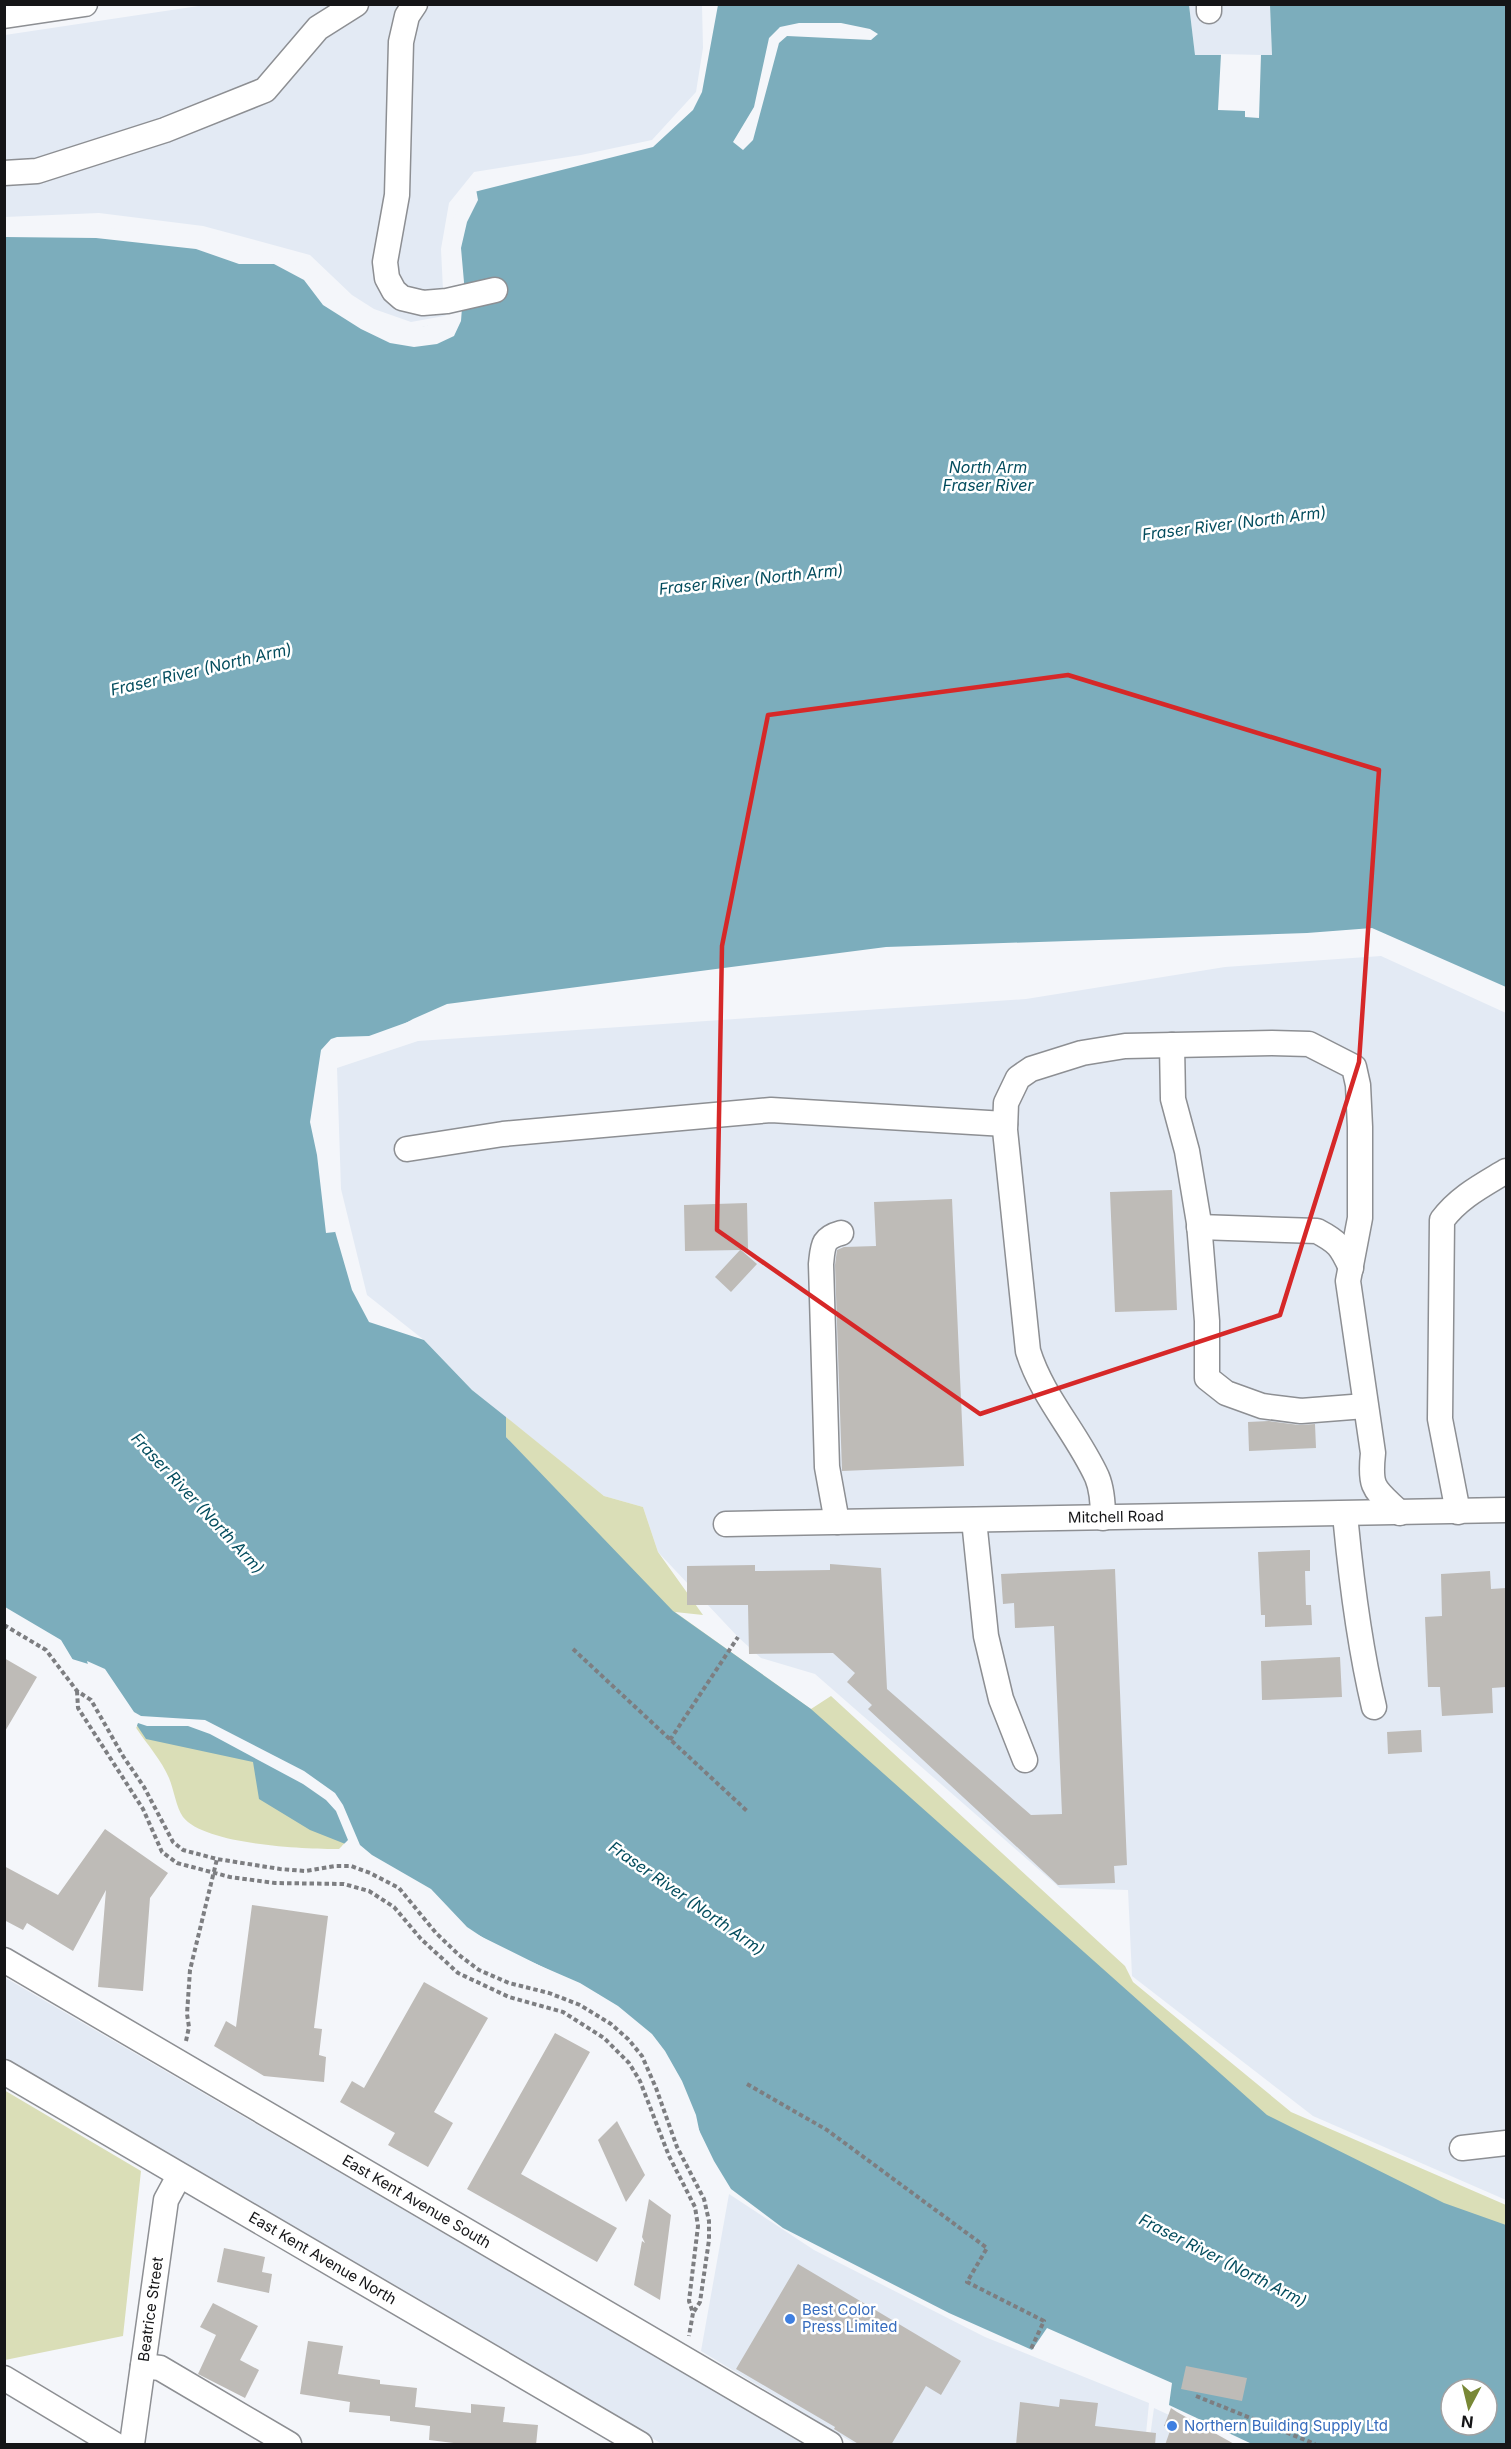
<svg xmlns="http://www.w3.org/2000/svg" width="1511" height="2449" font-family="Inter,sans-serif">
<style>
.built{fill:#e3eaf4}
.green{fill:#dadeb7}
.water{fill:#7cadbc;fill-rule:evenodd}
.pier{fill:#f4f6fa}
.building{fill:#bebbb7}
.lines{fill:none;stroke-linecap:round;stroke-linejoin:round}
.minor-casing{stroke:#8d8f93;stroke-width:27}
.path{stroke:#7d7e81;stroke-width:4;stroke-dasharray:4.5 3;stroke-linecap:butt}
.minor{stroke:#fff;stroke-width:24}
.marked{fill:none;stroke:#d62828;stroke-width:4.5;stroke-linejoin:round}
.shop-dot{fill:#3f7fe0;stroke:#fff;stroke-width:2}
.labels{text-anchor:middle;stroke-width:5;stroke-linejoin:round;paint-order:stroke}
.street-label{font-size:15px;fill:#151517;stroke:#fff}
.shop-label{font-size:15px;fill:#366cbe;stroke:#fff;text-anchor:start}
.water-label{font-size:16px;font-style:italic;fill:#044d5e;stroke:#fff}
</style>
<rect width="100%" height="100%" fill="#f4f6fa"/>
<path class="built" d="M205,5h497l1,43 -7,44 -44,48 -71,15 -107,17 -25,31 -8,46 2,41 58,5 -57,21 -33,6 -37,-13 -22,-14 -42,-40 -107,-29 -104,-13 -94,4v-182z
M1189,5h81l2,50h-77z
M1381,956l125,57v1187l-193,-84 -181,-140 -4,-86 -68,-2 -245,-214 -54,-16 -23,-21 -80,-85 -15,-45 -39,-11 -132,-106 -48,-50 -57,-45 -26,-106 -4,-121 81,-27 608,-42 199,-32z
M4,1977l801,467h-143l-657,-386z
M729,2194l85,56 171,87 164,66 -4,41h-290l-154,-93z
M1154,2408l77,36h-82z"/>
<path class="green" d="M506,1417l98,79 39,11 15,45 45,63 -28,-3 136,97 20,-13 294,270 8,16 158,130 215,93v45l-142,-53 -404,-271 -454,-489z
M138,1723l128,41 82,76 -9,9c-35,0 -134,-4 -156,-32 -7,-10 -9,-27 -14,-39 -7,-17 -22,-34 -33,-50z
M4,2090l137,81 -18,165 -118,24z"/>
<path class="water" d="M718,5h471l6,50h77l-2,-50h236v982l-134,-59 -65,5 -421,14 -439,57 -34,15 -43,24 -34,9 -11,13 -5,67 10,82 22,76 17,32 55,18 48,50 34,27v20l167,174 138,98 456,406 177,88 62,22v219h-254l-83,-39 3,-22 -125,-55 -15,22 -83,-37 -166,-85 -52,-39 -17,-28 -58,-120 -57,-46 -129,-64 -46,-45 -66,-37 -48,-19 -51,-31 -6,-37 -107,-23 -48,-72 -39,-12 -54,-35 -1,-1392 194,11 90,26 97,62 18,4 43,-9 4,-9 -4,-60 28,-61 179,-45 40,-37 9,-18zM1451,2389h36v36h-36z"/>
<path class="pier" d="M799,23h42l29,6 8,5 -7,6 -84,-4 -8,7 -26,97 -10,10 -10,-8 21,-35 15,-69 11,-11z
M1221,54l40,1 -2,63 -14,-1v-6l-27,-1z
M476,189l2,11 -11,22 -6,26 3,34 -3,39 -7,15 -17,8 -23,3 -24,-4 -29,-14 -38,-24 -19,-25 -30,-16h-35l-43,-15 -100,-11 -92,-1v-12l58,-1 137,12 101,30 86,58 17,4 22,-2 19,-6 3,-8 -4,-59 6,-29 22,-33z
M416,1019h3l-48,27 -33,9 -10,11 -5,66 7,70 6,22 -1,8 -9,1 -9,-78 -7,-33 11,-72 10,-11 6,-2 32,-1z
M5,1607l56,33 15,25 -18,-7 -54,-35z
M87,1661l18,8 29,43 7,4 64,4 99,51 31,22 8,12 17,40 12,10 59,34 36,38 30,20 83,36 38,23 34,28 13,17 17,30 14,34 5,24 -47,-96 -57,-45 -129,-64 -46,-46 -65,-37 -15,-5 6,-6 -12,-29 -10,-11 -23,-16 -93,-50 -22,-8h-41l-9,-3 -2,5 9,14 -49,-73 -7,-1z"/>
<path class="building" d="M1172,1190l5,120 -62,2 -5,-120z
M952,1199l12,267 -122,5 -7,-206 2,-15 7,-3 32,-1 -2,-44z
M747,1203l1,46 -7,1 16,14 -26,28 -16,-15 25,-27 -55,1 -1,-46z
M1269,1421l30,4 16,-1 1,24 -67,3 -1,-29z
M1310,1550v21h-5l1,34h5l1,20 -47,2v-12h-4l-3,-63z
M830,1564l51,4 6,121 144,126 31,-1 -8,-188 -39,2 -1,-25 -11,1 -2,-30 114,-5 12,296 -13,1 1,17 -57,2 -190,-176 4,-4 -25,-23 8,-9 -22,-20 -84,1 -1,-49h-61v-39l68,-1v6l75,-1z
M1490,1571l1,18 15,-1v99l-14,1 1,25 -51,3 -2,-29h-12l-3,-70 17,-1 -1,-42z
M1340,1657l2,40 -80,3 -1,-39z
M4,1658l33,19 -33,56z
M1421,1730l1,22 -34,2 -1,-22z
M105,1829l63,44 -18,25 -7,93 -45,-4 8,-97 -33,61 -46,-28 -4,7 -19,-10v-54l54,29z
M252,1905l76,11 -14,112 8,1 -3,26 7,2 -2,25 -60,-6 -50,-30 12,-25 10,6z
M424,1982l64,36 -54,94 19,11 -25,44 -40,-22 7,-12 -55,-31 12,-21 12,7z
M555,2033l35,19 -69,122 96,54 -20,34 -130,-73z
M617,2121l28,54 -19,27 -28,-62z
M649,2199l22,16 -11,85 -26,-15 8,-44 3,2 -3,-6z
M224,2248l41,9 -3,15 10,2 -3,19 -52,-11z
M798,2264l163,97 -20,34 -15,-9 -35,59h-31l-26,-16 1,-2 -99,-58z
M213,2303l45,23 -18,34 19,10 -14,28 -47,-24 18,-39 -16,-8z
M308,2341l35,5 -5,28 42,6v4l37,4 -2,19 56,6v-9l34,3 -2,15 35,3 -2,20h-66l-41,-5 1,-14 -40,-5v-5l-41,-4 1,-10 -50,-8z
M1186,2366l61,12 -5,23 -61,-12z
M1060,2399l38,4 -3,23 61,7 -1,12h-139l4,-43 39,5z
M1171,2408l6,4 59,33h-71l6,-17 -7,-2z"/>
<g class="lines">
<g class="minor-casing">
<g id="minor">
<path d="M415,4l-8,12 -6,26 -4,153 -12,67 2,16 7,13 8,7 21,5 24,-2 48,-11"/>
<path d="M1209,4v7"/>
<path d="M4,16l81,-12"/>
<path d="M4,173l33,-2 128,-41 100,-40 53,-62 38,-24"/>
<path d="M1172,1045l1,54 14,52 12,72 8,98v57l19,15 36,13 39,5 64,-5"/>
<path d="M407,1149l96,-15 268,-24 234,14"/>
<path d="M1199,1227l118,4c21,11 24,15 34,37"/>
<path d="M1458,1512l-18,-93 2,-199c17,-23 41,-35 64,-49"/>
<path d="M1345,1514c6,65 14,130 29,193"/>
<path d="M1103,1518c0,-13 -1,-29 -6,-41 -20,-44 -55,-80 -69,-126l-23,-221 1,-27 12,-25 13,-9 51,-16 43,-7 147,-3 37,1 45,23 4,18 2,42v91l-12,63 25,172c-4,37 2,36 27,60"/>
<path d="M974,1520l12,116 15,63 24,61"/>
<path d="M837,1522l-10,-55 -6,-203c2,-18 1,-26 20,-31"/>
<path id="s1" d="M726,1524l780,-14"/>
<path id="s2" d="M4,1960l826,484"/>
<path id="s3" d="M4,2072l636,372"/>
<path d="M1462,2148l44,-5"/>
<path d="M143,2366l17,2 129,76"/>
<path d="M4,2378l110,66"/>
<path id="s4" d="M132,2444l34,-244 13,-24"/>
</g>
</g>
<path class="path" d="M4,1625l42,25 31,41 14,9 32,56 21,31 29,55 10,8 34,9 63,10 25,2 30,-5h16l19,7 29,15 37,45 23,22 20,15 30,13 40,10 31,12 31,19 17,15 14,17 14,32 21,59 27,52 5,22v19l-9,62 -7,11
M573,1649l174,162
M77,1691l1,17 65,101 19,43 15,11 53,14 45,6 69,1 25,7 25,16 27,32 37,34 51,24 54,15 41,26 25,25 11,18 29,75 26,51 3,19 -9,75 4,12 -4,23
M670,1740l68,-103
M186,2041l3,-14 -2,-13 3,-44 27,-111
M747,2084l80,46 160,118 -20,34 77,39 -14,30
M1196,2396l119,48"/>
<use href="#minor" class="minor"/>
</g>
<path class="marked" d="M1068,675l311,95 -20,292 -79,253 -300,99 -263,-184 5,-284 46,-231z"/>
<g class="shop-dot">
<circle cx="790" cy="2319" r="6"/>
<circle cx="1172" cy="2426" r="6"/>
</g>
<g class="labels">
<g class="street-label">
<text dy="5" stroke="none"><textPath href="#s1" startOffset="390">Mitchell Road</textPath></text>
<text dy="5" stroke="none"><textPath href="#s2" startOffset="478">East Kent Avenue South</textPath></text>
<text dy="5" stroke="none"><textPath href="#s3" startOffset="369">East Kent Avenue North</textPath></text>
<text dy="5" stroke="none"><textPath href="#s4" startOffset="136">Beatrice Street</textPath></text>
</g>
<g class="shop-label">
<text x="802" y="2315">Best Color<tspan x="802" dy="17">Press Limited</tspan></text>
<text x="1184" y="2431">Northern Building Supply Ltd</text>
</g>
<g class="water-label">
<text x="988" y="473">North Arm<tspan x="988" dy="18">Fraser River</tspan></text>
<text transform="translate(1234 523) rotate(-7)" y="6">Fraser River (North Arm)</text>
<text transform="translate(751 579) rotate(-6)" y="6">Fraser River (North Arm)</text>
<text transform="translate(201 669) rotate(-13)" y="6">Fraser River (North Arm)</text>
<text transform="translate(198 1503) rotate(47)" y="6">Fraser River (North Arm)</text>
<text transform="translate(687 1898) rotate(35)" y="6">Fraser River (North Arm)</text>
<text transform="translate(1223 2260) rotate(27)" y="6">Fraser River (North Arm)</text>
</g>
</g>
<rect width="1511" height="2449" fill="none" stroke="#151517" stroke-width="12"/>
<g transform="translate(1469 2407) rotate(187)"><circle r="28" fill="#ffffff" stroke="#a1a1a2" stroke-width="1.5"/>
<path d="M0-4.5L10 22L0 15L-10 22Z" fill="#798836"/>
<text y="-9" font-size="16" font-weight="bold" text-anchor="middle" fill="#151517">N</text>
</g>
</svg>
